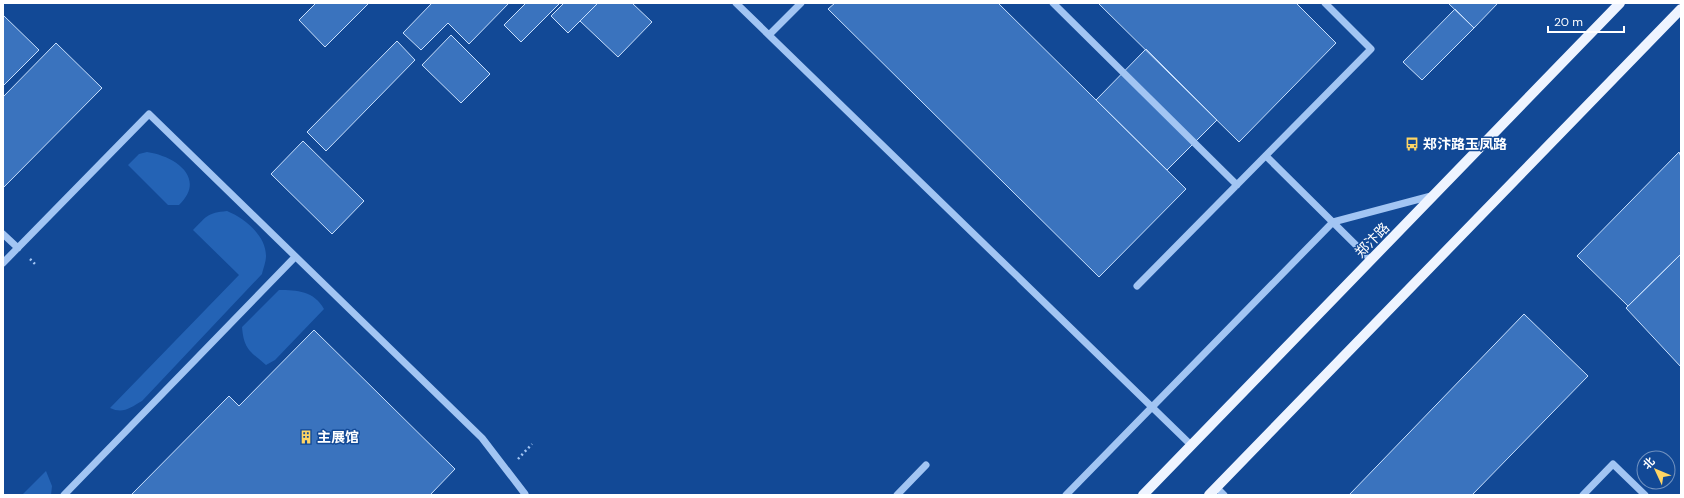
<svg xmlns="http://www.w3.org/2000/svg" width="1684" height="498" font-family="'DM Sans','Noto Sans SC',sans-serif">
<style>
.green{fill:#2463b5}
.building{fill:#3a73be;stroke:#c9e0fd}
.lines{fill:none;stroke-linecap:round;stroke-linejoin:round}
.path{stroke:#a2c5f3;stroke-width:2.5;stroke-dasharray:2 3;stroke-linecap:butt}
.minor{stroke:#a2c5f3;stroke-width:7}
.major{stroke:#eef4ff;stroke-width:10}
.labels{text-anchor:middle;stroke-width:3;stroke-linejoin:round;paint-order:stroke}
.poi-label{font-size:14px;font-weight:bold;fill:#fff;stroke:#124996;text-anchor:start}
.street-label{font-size:14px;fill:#fff;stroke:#124996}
</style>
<rect width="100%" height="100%" fill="#124996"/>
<path class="green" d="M147,152c28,4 60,26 32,53h-11l-40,-40 11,-11z
M227,211c17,7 39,24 39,45 0,6 -3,13 -4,18l-120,127c-12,7 -19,13 -32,7l129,-133 -46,-45c14,-14 14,-17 34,-19z
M279,290c18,0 35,1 45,19l-49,51 -9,5c-16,-14 -22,-15 -24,-38z
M46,471l6,15 -1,9h-29z"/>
<path class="building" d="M316,3h53l-44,44 -26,-27z
M432,3h77l-40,41 -21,-21 -27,27 -18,-17z
M526,3h34l-39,39 -17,-17z
M564,3h34l-30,30 -17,-17z
M598,3h34l20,19 -34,35 -38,-36z
M835,3h163l188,186 -87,88 -271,-268z
M1098,3h198l40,40 -97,99z
M1448,3h50l-24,25z
M1455,9l19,19 -52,52 -19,-18z
M3,15l36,35 -36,36z
M451,35l39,39 -29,29 -39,-38z
M397,41l18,19 -89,91 -19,-19z
M56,43l46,45 -99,100v-91z
M1146,49l71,71 -50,50 -71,-70z
M303,141l61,60 -32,33 -61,-60z
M1679,152l2,5v97l-53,52 -51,-50z
M1681,254v113l-55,-59z
M1524,314l64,62 -116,119h-123z
M314,330l141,139 -25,26h-299l98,-99 10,10z"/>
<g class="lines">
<path class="path" d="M30,259l6,6
M518,459l14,-15"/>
<path class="minor" d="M736,3l455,442
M1053,3l184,182
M769,35l32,-32
M1266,156l105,104
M3,234l15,14
M3,263l146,-149 333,324 43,56
M1137,286l234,-237 -46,-46
M1217,488l7,7
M64,495l231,-238
M897,495l29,-30
M1066,495l267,-273 98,-26
M1583,495l30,-31 32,31"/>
<path class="major" d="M1143,495l477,-492
M1209,495l472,-486"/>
</g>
<defs>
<g id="bus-bare" transform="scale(1.08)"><path d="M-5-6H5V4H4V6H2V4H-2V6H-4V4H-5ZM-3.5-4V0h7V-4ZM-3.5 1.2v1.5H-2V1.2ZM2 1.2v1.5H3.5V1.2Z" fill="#ffd564" stroke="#124996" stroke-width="2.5" paint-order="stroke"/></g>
<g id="building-bare" transform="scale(1.08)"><path d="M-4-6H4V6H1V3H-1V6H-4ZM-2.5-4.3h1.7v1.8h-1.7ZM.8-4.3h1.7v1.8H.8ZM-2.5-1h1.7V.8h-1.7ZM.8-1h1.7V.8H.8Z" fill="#ffd564" stroke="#124996" stroke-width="2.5" paint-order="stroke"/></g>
</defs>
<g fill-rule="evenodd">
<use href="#bus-bare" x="1412" y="144"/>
<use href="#building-bare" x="306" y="437"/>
</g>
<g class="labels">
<g class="poi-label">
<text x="1423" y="149">郑汴路玉凤路</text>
<text x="317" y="442">主展馆</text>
</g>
<g class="street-label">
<text transform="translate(1372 240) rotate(-46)" y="5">郑汴路</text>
</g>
</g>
<rect width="1684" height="498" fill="none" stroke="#ffffff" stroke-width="8"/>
<g transform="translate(1656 470) rotate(314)"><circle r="19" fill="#124996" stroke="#7192c0"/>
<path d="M0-3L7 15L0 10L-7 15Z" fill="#ffd564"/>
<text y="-6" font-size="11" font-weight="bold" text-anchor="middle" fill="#ffffff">北</text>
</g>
<path d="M1548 26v6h76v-6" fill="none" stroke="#ffffff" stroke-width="2"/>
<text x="1554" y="26" font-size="12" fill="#ffffff" stroke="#124996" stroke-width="3" paint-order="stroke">20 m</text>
</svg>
